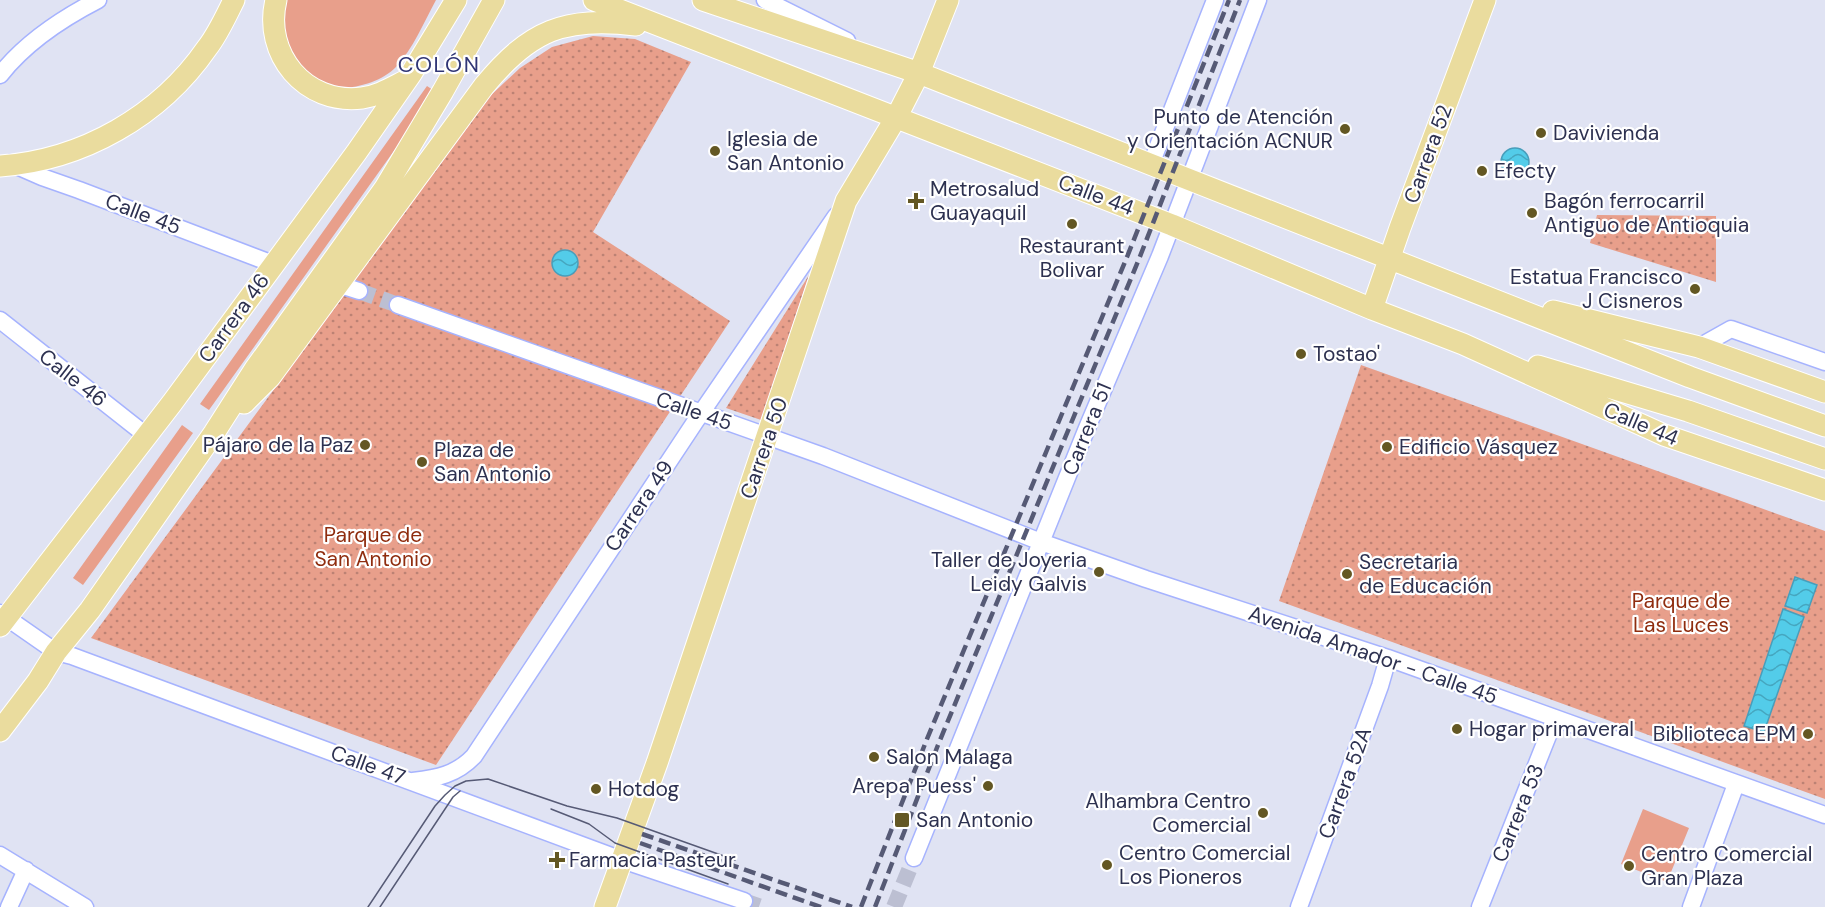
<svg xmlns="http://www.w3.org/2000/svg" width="1825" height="907" font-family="'DM Sans',sans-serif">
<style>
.green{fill:#e89f8b}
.park{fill:url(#park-dots)}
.water{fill:url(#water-waves);stroke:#489ebb;stroke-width:1.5}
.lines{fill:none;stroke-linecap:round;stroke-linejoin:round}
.minor-tunnel{stroke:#bcbfd2;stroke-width:16;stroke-dasharray:16 8;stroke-linecap:butt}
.minor-casing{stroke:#a6b3fe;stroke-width:19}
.major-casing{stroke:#fff;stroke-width:23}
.minor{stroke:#fff;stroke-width:16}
.major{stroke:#eadc9e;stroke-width:21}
.tram{stroke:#565a75;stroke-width:1.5}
.rail{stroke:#565a75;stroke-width:4.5;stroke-dasharray:12 6;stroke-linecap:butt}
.poi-dot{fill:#635723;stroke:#fff;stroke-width:2}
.labels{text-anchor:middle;stroke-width:4.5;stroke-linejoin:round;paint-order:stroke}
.poi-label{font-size:21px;fill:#2d3150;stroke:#fff;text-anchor:start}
.street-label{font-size:21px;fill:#2d3150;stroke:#fff}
.park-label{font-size:21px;fill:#8f2d0f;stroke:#fff}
.neighbourhood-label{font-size:22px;letter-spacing:1.5px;fill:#313676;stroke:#fff}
</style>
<defs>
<pattern id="park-dots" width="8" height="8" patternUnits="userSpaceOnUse" patternTransform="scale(1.5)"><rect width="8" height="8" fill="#e89f8b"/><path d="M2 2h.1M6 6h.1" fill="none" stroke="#bc8274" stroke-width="1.8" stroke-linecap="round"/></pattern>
<pattern id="water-waves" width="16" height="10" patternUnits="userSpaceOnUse" patternTransform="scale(1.5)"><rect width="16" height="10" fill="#53cce9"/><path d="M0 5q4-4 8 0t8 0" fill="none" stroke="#45a6bf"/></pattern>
</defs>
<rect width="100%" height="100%" fill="#e0e3f3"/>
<path class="green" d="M280,0h156c-12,22 -23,49 -40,67 -15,16 -49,25 -69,19 -15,-4 -31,-18 -39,-31 -5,-8 -7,-44 -8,-55z
M427,86l9,6 -227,318 -9,-6z
M182,425l11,8 -110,152 -10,-7z
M1643,809l46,19 -22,54 -46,-18z"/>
<path class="park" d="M593,36l42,3 56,23 -98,170 137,89 -294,444 -345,-127 399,-542 30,-28 32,-21z
M1597,215l119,1v66l-126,-39z
M809,275l-48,145 -35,-12z
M1361,365l464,166v268l-546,-198z"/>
<path class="water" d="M1501 162a14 14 0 1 1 28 0a14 14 0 1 1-28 0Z
M552 263a13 13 0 1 1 26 0a13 13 0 1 1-26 0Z
M1795,577l22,8 -10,28 -22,-7z
M1783,609l21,8 -40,115 -20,-6z"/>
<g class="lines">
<path class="minor-tunnel" d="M359,291l39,14
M744,901l17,6
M894,907l20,-49"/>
<g class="minor-casing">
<path id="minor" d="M765,0l82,41
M0,75c26,-33 61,-56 98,-75
M10,163l32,14 37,13 194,74
M1151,164l64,-164
M337,284l22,7
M398,305l425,151 218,86 105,37 242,79 437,157
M0,320l147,116
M1699,347l32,-18 94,33
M0,613l56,39 16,4 550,204 122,41
M413,781c24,-3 43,-6 61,-25l221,-334 141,-206
M0,855l85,52
M914,858l173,-430 73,-172 98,-256
M9,907l17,-37
M1299,907l81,-221 8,-28
M1480,907l75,-189
M1691,907l45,-123"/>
</g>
<g class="major-casing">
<path id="major" d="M276,0c-13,54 29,105 86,98 16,-2 29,-10 43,-17
M594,0l578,225 200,84 91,35 201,91 161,55
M703,0l216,73 771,304 135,49
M0,166c83,-6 160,-50 207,-118 11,-14 19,-32 27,-48
M1372,309l28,-81 85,-228
M1553,311l146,36 126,45
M1538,366l150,45 137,48
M244,403l26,-26 214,-291c46,-56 81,-70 152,-61
M0,626l172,-223 184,-250 55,-79 45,-74
M0,731l38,-50 18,-29 34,-42 124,-177 41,-64 130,-181 58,-97 51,-91
M605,907l52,-144 189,-562 51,-85 22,-43 29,-73"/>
</g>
<use href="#minor" class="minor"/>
<use href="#major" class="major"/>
<path class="tram" d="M551,809l38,15 26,19 113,41
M368,907l67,-101 10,-11 10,-9 11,-5 22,-2 79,27 50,12 118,42
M380,907l73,-110 7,-6"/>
<path class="rail" d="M642,834l210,73
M640,843l181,64
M861,907l66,-168 200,-482 102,-257
M875,907l63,-162 201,-486 101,-259"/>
</g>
<g class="poi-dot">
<circle cx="1345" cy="129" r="6"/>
<circle cx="1541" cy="133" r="6"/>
<circle cx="715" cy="151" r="6"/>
<circle cx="1482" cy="171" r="6"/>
<path d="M913 192h6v6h6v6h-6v6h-6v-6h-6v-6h6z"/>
<circle cx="1532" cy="213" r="6"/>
<circle cx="1072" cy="224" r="6"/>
<circle cx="1695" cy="289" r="6"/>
<circle cx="1301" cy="354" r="6"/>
<circle cx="365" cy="445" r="6"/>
<circle cx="1387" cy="447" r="6"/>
<circle cx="422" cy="462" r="6"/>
<circle cx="1099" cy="572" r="6"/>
<circle cx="1347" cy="574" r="6"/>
<circle cx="1457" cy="729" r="6"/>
<circle cx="1808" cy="734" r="6"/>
<circle cx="874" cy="757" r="6"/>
<circle cx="988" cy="786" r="6"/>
<circle cx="596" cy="789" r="6"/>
<circle cx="1263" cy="813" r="6"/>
<rect x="894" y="812" width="16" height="16" rx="3"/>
<path d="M554 851h6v6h6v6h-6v6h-6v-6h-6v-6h6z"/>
<circle cx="1107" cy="865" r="6"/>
<circle cx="1629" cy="866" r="6"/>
</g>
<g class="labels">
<g class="poi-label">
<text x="1333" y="124" text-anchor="end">Punto de Atención<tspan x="1333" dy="24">y Orientación ACNUR</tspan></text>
<text x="1553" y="140">Davivienda</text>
<text x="727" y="146">Iglesia de<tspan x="727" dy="24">San Antonio</tspan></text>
<text x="1494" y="178">Efecty</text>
<text x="930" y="196">Metrosalud<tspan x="930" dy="24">Guayaquil</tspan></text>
<text x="1544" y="208">Bagón ferrocarril<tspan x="1544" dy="24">Antiguo de Antioquia</tspan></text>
<text x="1072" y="253" text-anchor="middle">Restaurant<tspan x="1072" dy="24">Bolivar</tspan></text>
<text x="1683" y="284" text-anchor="end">Estatua Francisco<tspan x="1683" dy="24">J Cisneros</tspan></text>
<text x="1313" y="361">Tostao'</text>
<text x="353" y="452" text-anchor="end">Pájaro de la Paz</text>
<text x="1399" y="454">Edificio Vásquez</text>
<text x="434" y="457">Plaza de<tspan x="434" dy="24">San Antonio</tspan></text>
<text x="1087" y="567" text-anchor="end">Taller de Joyeria<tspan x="1087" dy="24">Leidy Galvis</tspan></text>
<text x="1359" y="569">Secretaria<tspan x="1359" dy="24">de Educación</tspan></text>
<text x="1469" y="736">Hogar primaveral</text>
<text x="1796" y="741" text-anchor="end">Biblioteca EPM</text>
<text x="886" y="764">Salon Malaga</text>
<text x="976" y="793" text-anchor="end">Arepa Puess'</text>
<text x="608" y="796">Hotdog</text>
<text x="1251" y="808" text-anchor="end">Alhambra Centro<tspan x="1251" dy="24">Comercial</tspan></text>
<text x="916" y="827">San Antonio</text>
<text x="1119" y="860">Centro Comercial<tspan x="1119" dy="24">Los Pioneros</tspan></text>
<text x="1641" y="861">Centro Comercial<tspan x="1641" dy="24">Gran Plaza</tspan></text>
<text x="569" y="867">Farmacia Pasteur</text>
</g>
<g class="street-label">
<text transform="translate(1428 154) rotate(-70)" y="7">Carrera 52</text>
<text transform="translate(1096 195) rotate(21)" y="7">Calle 44</text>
<text transform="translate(143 214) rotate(21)" y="7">Calle 45</text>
<text transform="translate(234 318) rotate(-54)" y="7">Carrera 46</text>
<text transform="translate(73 378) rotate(38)" y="7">Calle 46</text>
<text transform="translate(694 411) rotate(19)" y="7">Calle 45</text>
<text transform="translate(1641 424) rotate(23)" y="7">Calle 44</text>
<text transform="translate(1087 429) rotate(-68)" y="7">Carrera 51</text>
<text transform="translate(764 448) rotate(-71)" y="7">Carrera 50</text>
<text transform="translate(639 506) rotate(-56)" y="7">Carrera 49</text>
<text transform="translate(1373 655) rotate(19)" y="7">Avenida Amador - Calle 45</text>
<text transform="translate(368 765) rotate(20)" y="7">Calle 47</text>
<text transform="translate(1345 783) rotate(-70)" y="7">Carrera 52A</text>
<text transform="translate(1518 813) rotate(-68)" y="7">Carrera 53</text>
</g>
<g class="park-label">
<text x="373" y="542">Parque de<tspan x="373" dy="24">San Antonio</tspan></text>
<text x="1681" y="608">Parque de<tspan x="1681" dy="24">Las Luces</tspan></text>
</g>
<g class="neighbourhood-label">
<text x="439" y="72">COLÓN</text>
</g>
</g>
</svg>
